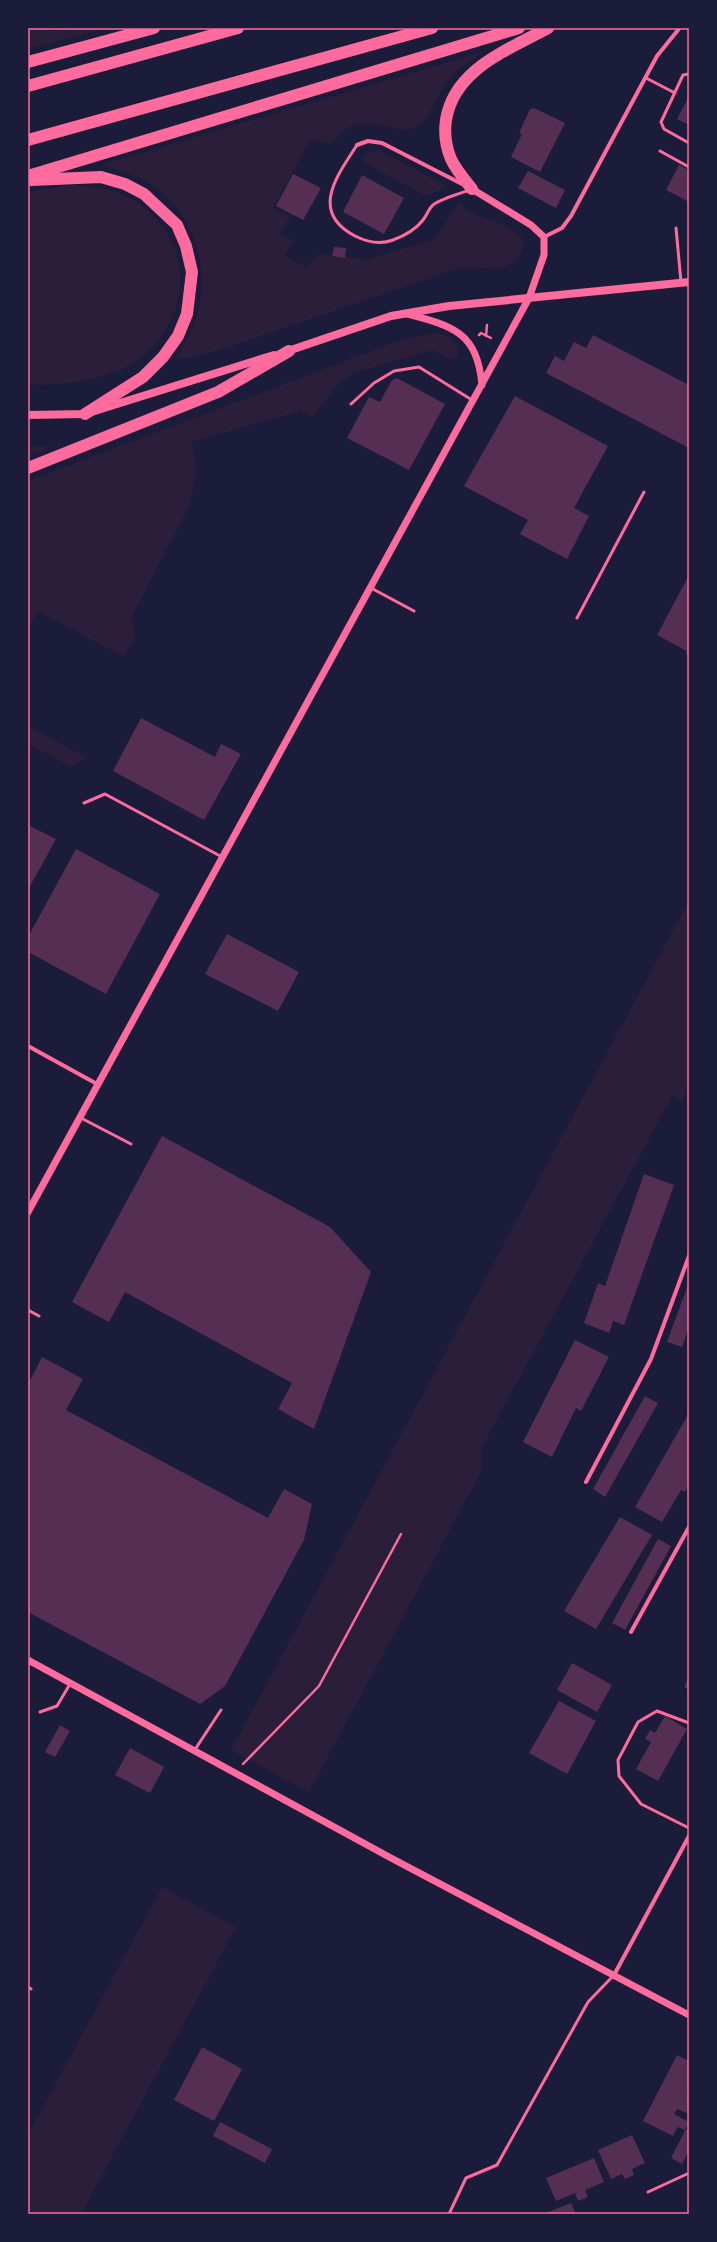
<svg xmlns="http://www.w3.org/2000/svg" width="717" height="2242" font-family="'Golos Text',sans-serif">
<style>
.green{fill:#2a1e3b}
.building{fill:#542f53}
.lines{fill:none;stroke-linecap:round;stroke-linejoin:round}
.path{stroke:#ff6b9d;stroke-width:2.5}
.service{stroke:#ff6b9d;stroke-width:3}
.minor{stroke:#ff6b9d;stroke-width:4}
.tertiary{stroke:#ff6b9d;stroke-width:7}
.secondary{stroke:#ff6b9d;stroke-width:8}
.motorway{stroke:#ff6b9d;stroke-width:12}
.neatline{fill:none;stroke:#ff6b9d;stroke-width:1.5}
</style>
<rect width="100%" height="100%" fill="#1b1b3a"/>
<path class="green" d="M28,28l26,3 48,-3 -2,2 -72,19z
M483,52c-13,9 -28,18 -37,31 -8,11 -20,42 -31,45 -20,6 -41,-10 -61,-3 -25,9 -11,28 -43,13l-38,70 17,8 -10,18 13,7 -8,15 22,11 11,-13 48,6 69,-21 24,-37c9,20 87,20 57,60l-16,7 -37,-2 -247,84 -31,8 -10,-1c44,-55 33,-143 -31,-178 -14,-7 -29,-11 -44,-15z
M378,150l65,34 2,4 -17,7 -6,-1 -60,-33 4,-8z
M70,185c21,1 43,3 61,14 61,34 65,112 13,156 -28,24 -81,32 -116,29v-192z
M439,333l11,5 8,9v9l-8,4 -17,-10 -80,23 -17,13 -23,31 -12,-6 -110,31 6,29 -8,35 -57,110 3,21 -11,20 -86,-46 -10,18v-148l378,-143z
M28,446h2l22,1 -24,9z
M28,726l58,31 -15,10 -43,-23z
M689,901v187l-7,13 -10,-5 -191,353v23l-172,320 -78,-42z
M162,1887l74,40 -155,287h-53v-79z"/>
<path class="building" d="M689,96v29l-12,-6z
M534,108l31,15 -25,49 -29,-15 11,-23 -3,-1 11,-24z
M679,165l10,5v32l-23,-12z
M528,171l37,19 -9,18 -38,-20z
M293,174l28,14 -18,32 -27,-14z
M362,175l42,23 -20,36 -41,-22z
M334,247l12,1 -1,10 -13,-2z
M593,335l96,50v63l-143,-75 9,-17 9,5 10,-19 12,6z
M397,378l48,26 -36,66 -62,-32 22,-41 11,5 12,-22z
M515,396l93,50 -34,62 15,8 -22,43 -47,-25 8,-14 -64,-34z
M689,575v80l-3,-1 1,-3 -30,-16z
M141,718l74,39 6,-13 20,10 -37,66 -91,-49z
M28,825l28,14 -28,51z
M76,849l84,45 -54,100 -78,-42v-15z
M227,934l72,38 -21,39 -73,-37z
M162,1136l168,91 41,45 -57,157 -36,-20 14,-26 -167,-91 -16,30 -37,-20z
M644,1174l30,11 -50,140 -11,-4 -4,12 -25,-10 14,-40 7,3z
M689,1282v45l-7,20 -15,-5z
M575,1340l34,17 -28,54 -5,-3 -24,49 -29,-15z
M42,1357l41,22 -17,31 202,108 16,-29 28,15 -8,36 -79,146 -25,18 -172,-92v-228z
M645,1396l13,7 -53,94 -12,-8z
M689,1413v72l-4,7 -4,-2 -19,32 -27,-15z
M620,1517l32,18 -56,94 -32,-18z
M658,1539l13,7 -46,84 -13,-7z
M572,1663l40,22 -15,27 -40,-22z
M689,1677v12l-5,-2z
M559,1701l37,20 -29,53 -38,-21z
M665,1716l22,13 -29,52 -22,-12 15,-27 -6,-3 5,-9 5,3z
M60,1725l10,6 -15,26 -10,-5z
M130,1748l34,19 -14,26 -35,-18z
M202,2047l40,22 -28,52 -40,-21z
M677,2055l12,6v24l-2,6 2,1v15l-3,6 -9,-4 -3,5 15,8 -4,8 -7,-3 -5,9 -30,-15z
M220,2122l52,27 -7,14 -52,-27z
M686,2129l3,2v19l-7,14 -11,-6z
M632,2135l13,28 -13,6 2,6 -9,4 -3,-5 -11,5 -13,-29z
M594,2158l10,24 -19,8 3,7 -10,4 -3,-8 -19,8 -10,-23z
M571,2203l5,11h-33z"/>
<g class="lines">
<path class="path" d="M479,335l2,-2 10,5
M486,336l1,-11
M243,1764l76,-78 82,-152"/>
<path class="service" d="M689,74l-6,1 -22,47 3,7 25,14
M646,78l29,15
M357,145c-20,31 -48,67 -2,91 12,6 25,9 38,4 11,-4 23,-11 30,-20 4,-5 6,-12 10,-15 7,-6 28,-12 37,-15
M660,151l29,16
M676,228l5,54
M351,404l23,-21 20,-12 25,-4 53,33
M371,588l43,23
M577,618l67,-126
M84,803l21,-9 117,63
M81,1118l50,26
M28,1310l11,6
M40,1712l17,-6 13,-22
M689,1723l-32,-12 -19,11 -20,38 1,16 22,28 48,24
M194,1751l27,-41
M28,1987l3,2
M648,2192l39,-18
M449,2214l17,-36 31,-13 91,-163 25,-26"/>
<path class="minor" d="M357,145l11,-4 14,2 82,42
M544,237l18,-9 9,-12 86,-160 21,-26
M28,1046l69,38
M586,1482l65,-123 38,-103
M631,1632l58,-105
M614,1975l75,-139"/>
<path class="tertiary" d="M407,314c46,12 70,18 75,71
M28,1212l501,-914 15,-43v-18l-13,-12 -59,-36
M28,1660l363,198 298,157"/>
<path class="secondary" d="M285,352l106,-36 58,-10 240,-24
M28,415l57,-1 189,-59"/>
<path class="motorway" d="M28,62l126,-34
M28,86l210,-58
M28,140l404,-112
M28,176l491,-148
M31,180l70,-3 24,7 19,10 33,31 9,21 6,26 -5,42 -9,22 -15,21 -20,20 -58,37
M472,189c-7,-9 -16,-19 -21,-30 -5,-12 -7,-26 -5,-39 8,-51 62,-70 102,-92
M28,468l190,-76 71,-41"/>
</g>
<rect width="717" height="2242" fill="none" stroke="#1b1b3a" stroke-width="58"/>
<rect x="29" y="29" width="659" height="2184" class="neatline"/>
</svg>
